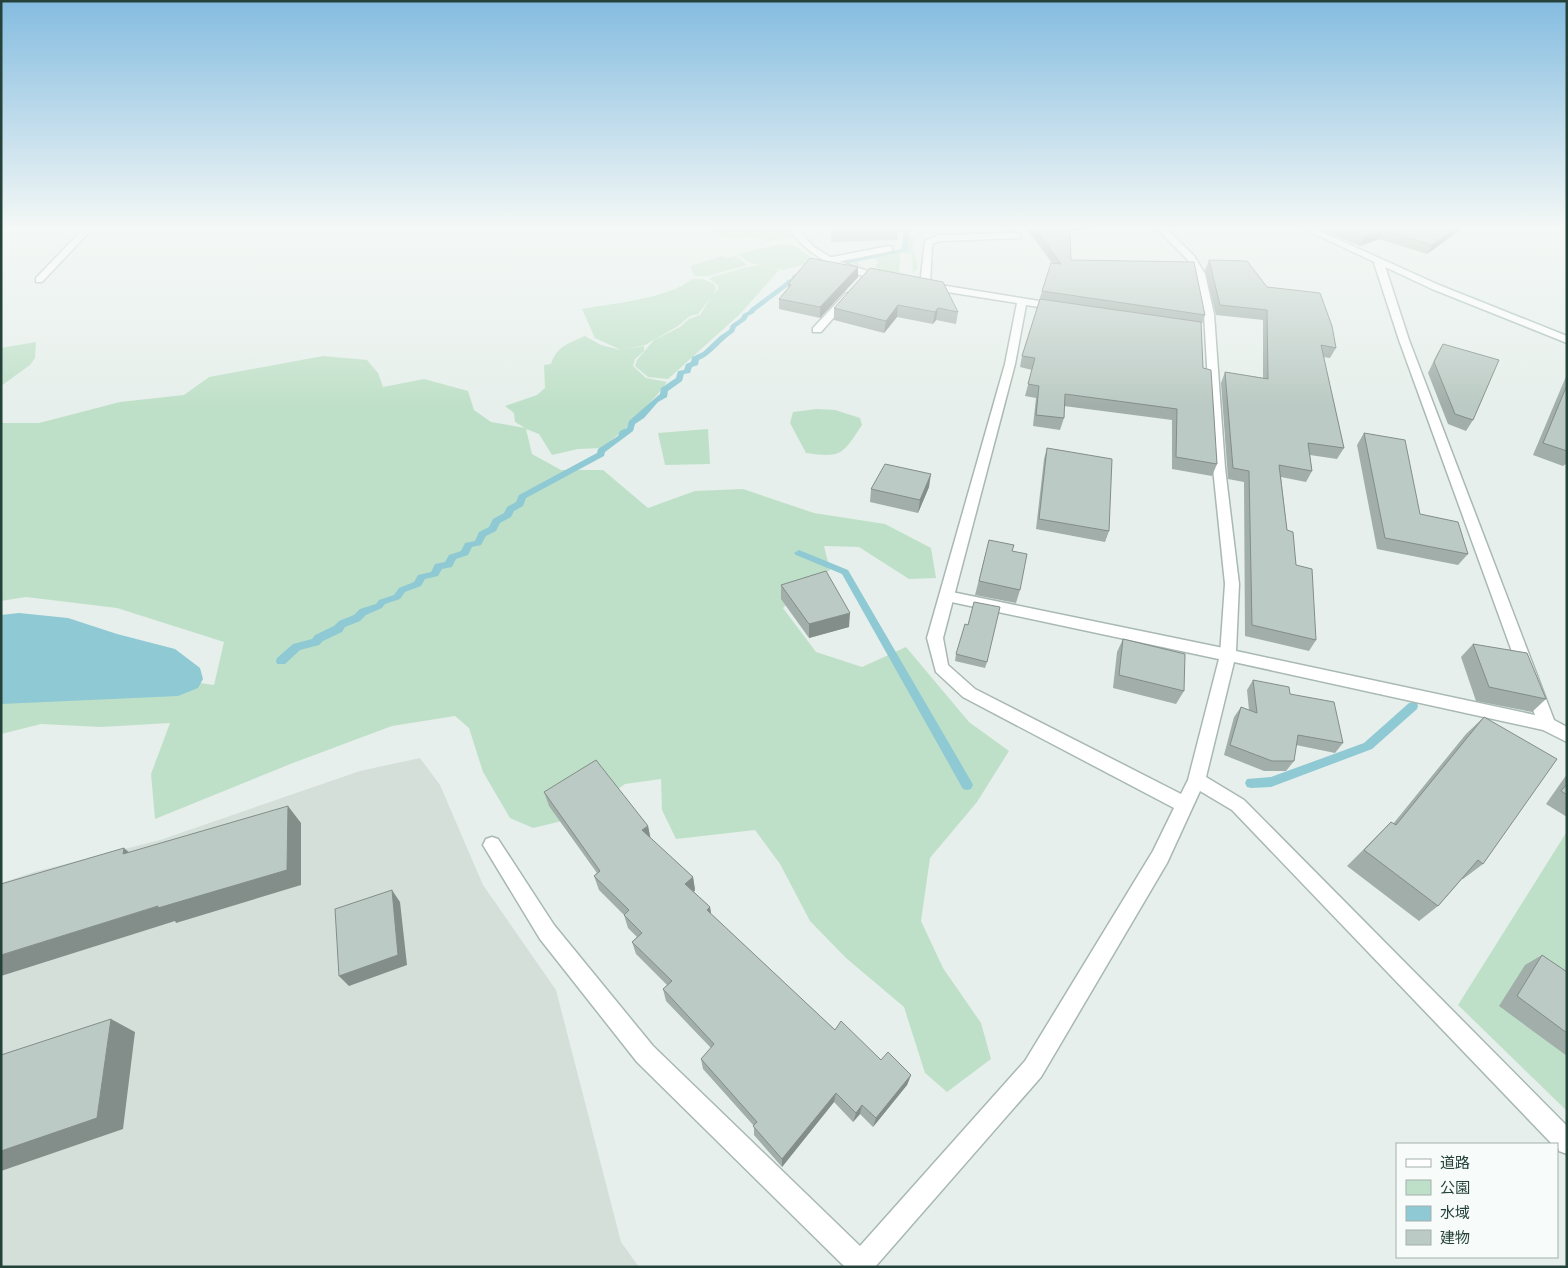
<svg xmlns="http://www.w3.org/2000/svg" width="1568" height="1268" font-family="Commissioner,'Noto Sans JP',sans-serif">
<style>
.built{fill:#d4dfda}
.green{fill:#bfe0c8}
.water{fill:#8ec9d4}
.lines{fill:none;stroke-linecap:round;stroke-linejoin:round}
.stream{fill:#8ec9d4;fill-rule:evenodd}
.lane-casing{stroke:#a8b8b2;stroke-width:3}
.street-casing{stroke:#a8b8b2;stroke-width:3}
.secondary-casing{stroke:#a4bbb3;stroke-width:3}
.lane{fill:#fff;fill-rule:evenodd}
.street{fill:#fff;fill-rule:evenodd}
.secondary{fill:#fff;fill-rule:evenodd}
.wall{fill:#a1aea9}
.shaded-wall{fill:#838d89}
.building{fill:#bbcac4;stroke:#838d89}
</style>
<rect width="100%" height="100%" fill="#e6efeb"/>
<path class="built" d="M420,758l20,27 43,100 73,105 65,252 18,25h-638v-384l33,-11 126,-32 200,-69z"/>
<path class="green" d="M710,228h76l5,9 -22,5c-17,-12 -45,6 -59,-14z
M909,235l6,4 -3,4 1,10 2,1 3,13 -5,6 -1,-19 -12,-1 -1,22 -13,-3 -11,-5 3,-5 -5,-4 -17,3 6,6 -13,-5 57,-12z
M781,244l12,1 23,16 -33,9 -19,-5 15,5 -39,44 -72,65 -20,-2 -13,-11 2,-6 17,-20 26,-13 9,-8 11,-4 11,-18 -13,17 -8,2 -12,10 -33,19 -21,4 20,-3v5l-9,8 -2,7 13,12 21,4 -10,13 -32,34 -23,19 -24,1 -26,6 -13,-21 -13,-5 6,25 29,16h42l45,38 47,-17 48,-2 71,24 71,11 46,24 5,30 -27,1 -50,-32 -35,-1 6,24 -21,14 -26,24 33,44 46,15 44,-20 63,75 40,29 -32,51 -47,56 -9,63 22,47 38,55 10,36 -44,33 -22,-19 -21,-66 -58,-49 -36,-37 -30,-57 -25,-34 -79,9 -14,-29 -1,-31 -36,5 -46,33 -46,11 -23,-10 -27,-46 -14,-44 -14,-12 -63,10 -99,37 -138,56 -4,-45 19,-51 -69,4 -60,-3 -40,10v-41l172,-14 41,6 10,-43 -107,-34 -91,-11 -25,4v-178h38l81,-21 64,-7 25,-18 114,-21 44,4 11,13 5,14 41,-8 44,12 6,19 17,12 34,6 -10,-6 -1,-9 -9,-7 32,-11 8,-7 -1,-23 7,-1c5,-17 18,-21 34,-28l16,9 20,5 -26,-12 -13,-29c32,-6 86,-10 110,-30h11l11,5 2,5 -3,7 5,-7v-4l-9,-6 6,-3 45,-12h-8l-15,-10z
M723,256l3,2 10,-2 11,9 -39,11h-13l-3,-4 -1,-5 2,-2z
M36,342l-1,16 -5,7 -29,21v-38z
M817,409l18,1 25,8 2,7c-20,30 -20,33 -56,28l-16,-30 3,-11z
M708,429l2,35 -45,1 -7,-32z
M1566,833h1v278l-109,-106z"/>
<path class="water" d="M19,613l49,5 49,16 58,15 25,19 3,11 -5,9 -20,8 -177,8v-89z"/>
<g class="lines">
<path class="stream" d="M904,228h6l-3,23 -61,13 -3,-2 59,-13z
M800,272l3,2c-2,3 -5,3 -8,7l-40,30 -1,2 -6,3 -2,4 -10,7 -2,5c-13,8 -21,22 -35,28l-1,5 -6,2 -2,6 -6,1 -2,7 -14,10 -1,6 -9,5 -14,16 -9,6 -2,7 -28,21 -1,4 -78,42 -3,8 -9,5 -3,6 -11,6 -4,8 -10,5 -5,9 -9,2 -4,8 -12,4 -4,8 -10,2 -4,7 -13,3 -4,7 -16,6 -5,7 -15,5 -3,4 -16,7 -6,6 -15,6 -3,5 -19,9 -4,4 -19,5 -15,14h-8l-1,-3 1,-3 16,-14 19,-5 3,-4 19,-9 5,-5 15,-6 6,-6 16,-5 3,-4 15,-5 5,-7 15,-6 4,-7 13,-3 4,-8 10,-2 4,-7 12,-4 4,-8 10,-2 4,-9 10,-5 4,-8 11,-6 3,-6 9,-5 3,-7 78,-42 1,-4 20,-13 2,-5 7,-3 2,-7 31,-27 1,-6 15,-10 2,-7 6,-1 2,-6 5,-2 1,-5 11,-5 17,-16 9,-6 2,-5 10,-7 2,-4 6,-3 1,-2 36,-27 1,-2 4,-1 2,-4z
M799,550l49,20 123,211 2,4 -2,4 -4,1 -4,-1 -121,-215 -46,-19 -2,-2z
M1413,702l4,1 1,3 -1,3 -45,40 -101,38 -20,1 -4,-1 -2,-4 2,-4 24,-2 93,-34 45,-40z"/>
<g class="lane-casing">
<path id="lane" d="M1017,233l3,1v4l-80,3 -8,3 -2,41 -5,3 -5,-3 5,-44 13,-6z
M889,246l3,1v4l-65,13 -5,-3 5,-3z
M848,293l5,3 -2,2 -30,34h-8v-4l32,-34z
M947,591l281,58 5,2 3,4 -3,4 -5,2 -286,-61 -2,-4 2,-4z"/>
</g>
<g class="street-casing">
<path id="street" d="M84,228h9l-51,54h-6v-4z
M788,228h9l17,19 21,13 53,18 -5,3c-39,-9 -71,-20 -95,-53z
M1156,228h10l28,28 11,18 9,40 11,154 14,116 -3,67 299,64 -136,-375 -25,-77 5,-3 5,3 25,77 145,380 13,7v15l-24,-12 -309,-68 -28,115 38,23 323,326v28l-8,-3 -2,-7h-5l-320,-334 -32,-19 -33,72 -126,214 -166,190h-30l-208,-205 -97,-123 -57,-94 3,-6 6,-2 6,2 56,86 99,121 207,200 165,-185 128,-210 21,-43 -211,-111 -27,-25 -9,-34 78,-274 12,-61 -89,-14 -5,-3 5,-3 130,21 5,3 -5,3 -32,-5 -11,59 -72,274 5,27 27,24 206,105 7,-14 32,-125 5,-71 -12,-116 -9,-154 -9,-40 -8,-15z"/>
</g>
<g class="secondary-casing">
<path id="secondary" d="M1302,228h11l126,57 128,51v7l-135,-54z"/>
</g>
<use href="#lane" class="lane"/>
<use href="#street" class="street"/>
<use href="#secondary" class="secondary"/>
</g>
<path class="wall" d="M1026,228h78l-34,3 1,29 134,55 -3,9 -1,-1 2,45 14,96 -5,12 -40,-7v-49l-108,-14v12l-4,12 -27,-4 3,-28 -11,-2 7,-26 -12,-3 2,-11 20,-65 10,-28z
M1317,228h146l-36,26 -48,-15 -19,7z
M898,229l-1,11 -66,2v-11z
M1209,260l58,27 69,61 -6,10 -7,-1 21,91 -7,11 -27,-4 2,16 -6,11 -25,-5 6,53 29,110 -7,11 -64,-15 -1,-154 -16,-3 -7,-96 4,-11 38,6v-58l-47,-5 -11,-45z
M870,268l88,44 -2,12 -20,-4 -3,4 -36,-7 -13,16 -50,-13v-12z
M858,277l-38,41 -41,-9v-10l9,-10v-5z
M1443,344l30,76 -7,11 -18,-7 -20,-51 9,-19z
M1567,374v90h-1l-3,2 -30,-11z
M1364,433l56,81 48,40 -10,11 -81,-16 -20,-104z
M1047,448l62,83 -4,11 -69,-13 8,-70z
M929,487l-11,26 -48,-11 1,-13z
M989,540l23,11 8,39 -4,13 -41,-8z
M781,585l68,42 -40,11 -28,-39z
M1123,639l61,52 -8,13 -63,-16 4,-36z
M1473,644l73,55 -14,13 -56,-11 -15,-44z
M956,654l31,8 -2,6 -30,-7z
M1253,680l37,14 53,49 -8,10 -39,-8 -2,16 -8,10h-22l-40,-16 10,-38 7,-10 8,3 -2,-20z
M1484,717l-1,147 -20,15h-1l-24,27 -19,15 -72,-55 44,-44 2,2 73,-90z
M1567,774v43l-21,-13z
M544,792l104,34 2,12 43,39 2,13 -1,2 16,15 1,7 124,116 46,30 30,15 -4,10 -34,42 -13,-13 -7,8 -19,-20 -52,65 -28,-32v-9l-51,-57 -2,-10 10,-11 -45,-47 -3,-12 4,-4 -31,-31 -4,-12 5,-5 -9,-9 -4,-13 -25,-25 -5,-14 3,-3 -48,-67z
M1542,955l25,17v84l-68,-50 26,-41z"/>
<path class="shaded-wall" d="M1456,228h7l-36,26 5,-9z
M1383,230l-4,9 -19,7 4,-9z
M858,267v10l-38,41v-11z
M898,305l-1,12 -13,16 2,-12z
M938,308l-2,12 -3,4 2,-12z
M931,474l-2,13 -11,26 2,-13z
M850,613l-1,14 -40,11v-14z
M288,806l13,17v62l-125,38 -1,-2 -174,55v-21l157,-49z
M648,826l3,14 -9,-10z
M124,848l19,16 -20,-10z
M693,877l2,13 -7,7 -3,-13z
M392,890l8,12 7,63 -58,21 -10,-10z
M710,907l2,13 -5,-10z
M111,1019l24,13 -12,97 -122,42v-20z
M911,1075l-4,10 -34,42 3,-9z
M836,1093l-2,9 -52,65v-8z
M862,1105l-2,9 -7,8 3,-9z"/>
<path class="building" d="M834,228h63l1,1 -67,2z
M1034,228h36l1,32 123,2 11,53 -163,-24 9,-28 10,1z
M1342,228h114l-24,17 -49,-15 -19,7z
M810,258l48,9 -38,40 -41,-8 12,-14 -3,-1z
M1209,260l38,1 20,26 53,6 12,33 4,22 -15,-3 23,103 -36,-5 4,28 -33,-6 8,65 6,2 3,33 16,4 4,71 -64,-15 -3,-154 -16,-3 -8,-96 43,7 -1,-69 -47,-5z
M870,268l73,14 15,30 -20,-4 -3,4 -37,-7 -12,16 -52,-13z
M1040,299l161,23 2,46 8,2 6,94 -41,-7 1,-48 -112,-15 -1,24 -28,-3 3,-29 -11,-2 7,-26 -13,-2z
M1443,344l56,16 -26,60 -18,-6 -21,-52z
M1567,385v66l-24,-8z
M1364,433l41,7 15,74 38,8 10,32 -83,-16z
M1047,448l65,11 -3,72 -70,-12z
M885,464l46,10 -11,26 -49,-11z
M989,540l25,5 -2,6 15,3 -7,36 -41,-9z
M826,571l24,42 -41,11 -28,-39z
M974,602l26,5 -13,55 -31,-8 9,-30 3,1z
M1123,639l62,15 -1,37 -65,-16z
M1473,644l54,9 19,46 -57,-12z
M1253,680l36,7 1,7 44,8 9,41 -45,-8 -4,26h-22l-42,-16 11,-38 16,6z
M1484,717l73,42 -74,105 -5,-4 -40,46 -74,-56 27,-28 5,3z
M596,760l52,66 -6,4 51,47 -8,7 25,23 -3,3 128,120 6,-9 40,39 7,-8 23,23 -35,43 -14,-13 -6,8 -20,-20 -54,66 -29,-33 4,-4 -56,-63 13,-15 -51,-55 9,-8 -40,-39 10,-9 -18,-18 5,-5 -35,-34 6,-5 -56,-79z
M1567,784v11l-6,-4z
M288,806l-1,64 -129,38v-2l-157,49v-71l123,-36 -1,6z
M392,890l6,65 -59,21 -4,-67z
M1542,955l25,17v61l-50,-37z
M111,1019l-14,99 -96,33v-96z"/>
<linearGradient id="sky" x2="0" y2="1"><stop stop-color="#84bce0"/><stop offset="0.56" stop-color="#f4f8f6"/><stop offset="1" stop-color="#f4f8f6" stop-opacity="0"/></linearGradient>
<rect width="1568" height="406" fill="url(#sky)"/>
<rect width="1568" height="1268" fill="none" stroke="#24423a" stroke-width="5"/>
<rect x="1396" y="1143" width="162" height="115" fill="#f7fbf9" stroke="#a3b1ad"/>
<rect x="1406" y="1159" width="25" height="8" fill="#ffffff" stroke="#a3b1ad"/>
<text x="1440" y="1168" font-size="15" fill="#24423a">道路</text>
<rect x="1406" y="1180" width="25" height="15" fill="#bfe0c8" stroke="#a3b1ad"/>
<text x="1440" y="1193" font-size="15" fill="#24423a">公園</text>
<rect x="1406" y="1206" width="25" height="15" fill="#8ec9d4" stroke="#a3b1ad"/>
<text x="1440" y="1218" font-size="15" fill="#24423a">水域</text>
<rect x="1406" y="1230" width="25" height="15" fill="#bbcac4" stroke="#a3b1ad"/>
<text x="1440" y="1243" font-size="15" fill="#24423a">建物</text>
</svg>
